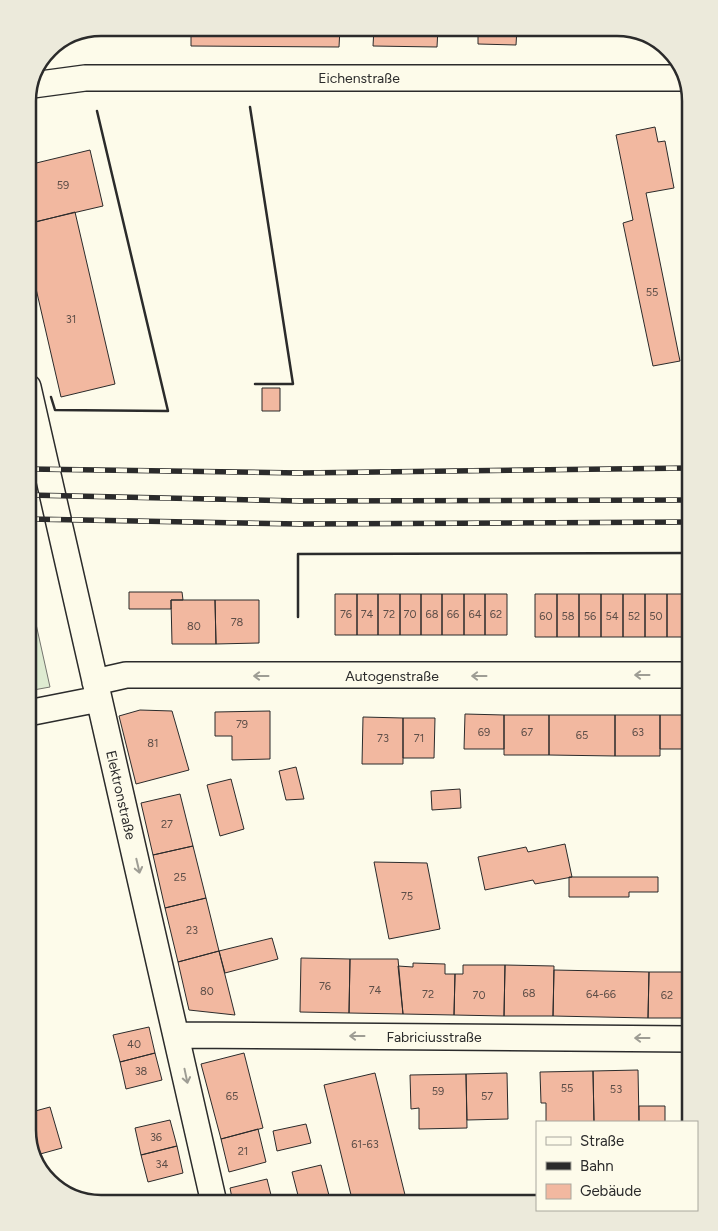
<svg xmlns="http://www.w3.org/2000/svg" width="718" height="1231" font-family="Figtree,sans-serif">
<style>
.green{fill:#deebd1;stroke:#74746e}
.building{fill:#f2b8a0;stroke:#2b2b2b}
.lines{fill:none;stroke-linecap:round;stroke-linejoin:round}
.minor-casing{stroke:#2b2b2b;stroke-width:28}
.minor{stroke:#fdfbea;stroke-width:25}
.rail-casing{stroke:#2b2b2b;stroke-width:5.5}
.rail{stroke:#fdfbea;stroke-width:4;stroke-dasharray:11;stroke-linecap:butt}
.wall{stroke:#2b2b2b;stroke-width:2.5}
.oneway{stroke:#9e9d94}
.labels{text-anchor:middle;stroke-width:4;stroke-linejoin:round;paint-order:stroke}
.number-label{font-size:11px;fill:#5d4e48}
.street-label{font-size:14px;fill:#2b2b2b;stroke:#fdfbea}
.rim{fill:none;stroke:#2b2b2b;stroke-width:2.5}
</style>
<rect width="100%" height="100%" fill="#fdfbea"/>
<path class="green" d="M28,588l22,99 -22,4z"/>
<path class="building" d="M191,28h149l-1,19 -148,-1z
M374,28h64l-1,19 -64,-1z
M478,28h39l-1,17 -38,-1z
M655,127l3,15 7,-1 9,47 -28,5 34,168 -27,5 -30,-143 10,-3 -17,-85z
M90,150l13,56 -73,17 -2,-10v-48z
M75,212l40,172 -54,13 -33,-143v-30z
M262,388h18v23h-18z
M129,592h53l1,8h-12v9h-42z
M335,594h22v41h-22z
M357,594h21v41h-21z
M378,594h22v41h-22z
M400,594h21v41h-21z
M421,594h21v41h-21z
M442,594h22v41h-22z
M464,594h21v41h-21z
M485,594h22v41h-22z
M535,594h22v43h-22z
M557,594h22v43h-22z
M579,594h22v43h-22z
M601,594h22v43h-22z
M623,594h22v43h-22z
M645,594h22v43h-22z
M667,594h21v43h-21z
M688,594h2v43h-2z
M171,600h44l1,44h-44z
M215,600h44v43l-43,1z
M140,710l32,1 17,59 -53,14 -17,-68z
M270,711v48l-38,1v-24h-17v-24z
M465,714l39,1v34h-40z
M504,715h45v40h-45z
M549,715h66v41l-66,-1z
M615,715h45v41h-45z
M660,715h28l-1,34h-27z
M363,717l40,1v46h-41z
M403,718h32l-1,40h-31z
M296,767l8,32 -18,1 -7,-29z
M231,779l13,50 -24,7 -13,-51z
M460,789l1,19 -29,2 -1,-19z
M180,794l13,52 -40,9 -12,-52z
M687,802h3v35h-4z
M565,844l7,33 -37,7 -2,-4 -48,10 -7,-33 48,-10 2,5z
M193,846l13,52 -41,10 -12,-53z
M374,862l53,1 13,66 -51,10z
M569,877h89v15h-29v5h-60z
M206,898l13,53 -41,11 -13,-54z
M272,938l6,21 -53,14 -6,-22z
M219,951l16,64 -46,-5 -11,-48z
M301,958l49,1 -1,54 -49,-1z
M350,959h48l5,55 -54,-1z
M413,963l32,1v10h10l-1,41 -51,-1 -5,-48 15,1z
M463,965h42l-1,51 -50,-1 1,-41h8z
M505,965l49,1 -1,50h-49z
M554,970l95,2 -1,46 -95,-2z
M649,972h37l-1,46h-37z
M149,1027l6,26 -35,9 -7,-27z
M155,1053l7,27 -36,9 -6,-27z
M244,1053l19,75 -42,11 -20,-75z
M638,1070l1,52h-45l-1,-51z
M593,1071l1,51h-48v-19h-5l-1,-31z
M375,1073l32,130h-54l-29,-118z
M507,1073l1,46 -41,1 -1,-46z
M466,1074l1,54 -48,1v-21l-8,1 -1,-34z
M639,1106h26v16h-26z
M50,1107l12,41 -29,8 -5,-26v-17z
M170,1120l7,26 -36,9 -6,-27z
M306,1124l5,19 -34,8 -4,-20z
M258,1129l8,33 -37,10 -8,-33z
M177,1146l6,27 -35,9 -7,-27z
M321,1165l10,38h-31l-8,-31z
M267,1179l6,24h-40l-3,-15z
M537,1200v3h-34v-2z"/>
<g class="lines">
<g class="minor-casing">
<path id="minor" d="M33,85l52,-7h600
M28,387l186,816
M95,682l31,-7h564
M28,713l71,-14
M177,1035l513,4"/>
</g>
<use href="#minor" class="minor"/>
<g class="rail-casing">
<path id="rail" d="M28,469l272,4 390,-5
M28,495l272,6 390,-1
M28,519l272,5 390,-2"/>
</g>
<use href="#rail" class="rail"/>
<path class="wall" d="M250,107l43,277h-38
M51,397l4,13 113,1 -71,-300
M298,617v-63l392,-1"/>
</g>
<defs><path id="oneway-shaft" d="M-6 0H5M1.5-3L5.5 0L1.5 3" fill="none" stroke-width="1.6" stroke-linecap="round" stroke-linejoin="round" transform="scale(1.25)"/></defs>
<g class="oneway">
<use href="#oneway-shaft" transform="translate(642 675) rotate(180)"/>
<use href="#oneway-shaft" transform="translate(261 676) rotate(-180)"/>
<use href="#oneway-shaft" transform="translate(479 676) rotate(180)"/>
<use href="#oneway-shaft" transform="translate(138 866) rotate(77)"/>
<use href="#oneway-shaft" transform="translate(357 1036) rotate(-180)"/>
<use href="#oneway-shaft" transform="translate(642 1038) rotate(-180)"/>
<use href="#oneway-shaft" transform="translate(186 1076) rotate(78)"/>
</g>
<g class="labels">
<g class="number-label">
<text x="63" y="189">59</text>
<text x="652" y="296">55</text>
<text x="71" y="323">31</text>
<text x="346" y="618">76</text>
<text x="367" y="618">74</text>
<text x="389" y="618">72</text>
<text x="410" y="618">70</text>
<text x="432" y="618">68</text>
<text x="453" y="618">66</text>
<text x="475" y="618">64</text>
<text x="496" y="618">62</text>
<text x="546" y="620">60</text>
<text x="568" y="620">58</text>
<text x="590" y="620">56</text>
<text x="612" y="620">54</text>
<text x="634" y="620">52</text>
<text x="656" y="620">50</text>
<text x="237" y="626">78</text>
<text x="194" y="630">80</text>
<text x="242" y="728">79</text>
<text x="484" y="736">69</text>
<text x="527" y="736">67</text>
<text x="638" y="736">63</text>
<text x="582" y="739">65</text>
<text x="383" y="742">73</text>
<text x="419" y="742">71</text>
<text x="153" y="747">81</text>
<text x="167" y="828">27</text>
<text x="180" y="881">25</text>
<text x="407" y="900">75</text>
<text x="192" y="934">23</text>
<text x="325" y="990">76</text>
<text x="375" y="994">74</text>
<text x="207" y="995">80</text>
<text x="529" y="997">68</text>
<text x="428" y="998">72</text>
<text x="601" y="998">64-66</text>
<text x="479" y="999">70</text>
<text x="667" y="999">62</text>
<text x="134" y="1048">40</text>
<text x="141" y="1075">38</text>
<text x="567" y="1092">55</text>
<text x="616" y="1093">53</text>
<text x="438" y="1095">59</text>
<text x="232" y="1100">65</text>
<text x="487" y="1100">57</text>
<text x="156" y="1141">36</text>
<text x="365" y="1148">61-63</text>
<text x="243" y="1155">21</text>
<text x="162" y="1168">34</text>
</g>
<g class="street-label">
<text x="359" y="83">Eichenstraße</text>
<text x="392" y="681">Autogenstraße</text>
<text transform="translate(121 795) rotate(77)" y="5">Elektronstraße</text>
<text x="434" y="1042">Fabriciusstraße</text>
</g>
</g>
<path d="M0 0H718V1231H0ZM101 36H617A65 65 0 0 1 682 101V1130A65 65 0 0 1 617 1195H101A65 65 0 0 1 36 1130V101A65 65 0 0 1 101 36Z" fill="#eceadb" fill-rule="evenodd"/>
<path class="rim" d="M101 36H617A65 65 0 0 1 682 101V1130A65 65 0 0 1 617 1195H101A65 65 0 0 1 36 1130V101A65 65 0 0 1 101 36Z"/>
<rect x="536" y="1121" width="162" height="90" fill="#fdfbea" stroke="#a9a89e"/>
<rect x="546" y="1137" width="25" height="8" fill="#fdfbea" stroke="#a9a89e"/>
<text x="580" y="1146" font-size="15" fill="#2b2b2b">Straße</text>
<rect x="546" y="1162" width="25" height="8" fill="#2b2b2b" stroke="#a9a89e"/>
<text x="580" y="1171" font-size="15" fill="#2b2b2b">Bahn</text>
<rect x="546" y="1184" width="25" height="15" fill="#f2b8a0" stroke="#a9a89e"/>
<text x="580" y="1196" font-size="15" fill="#2b2b2b">Gebäude</text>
</svg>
